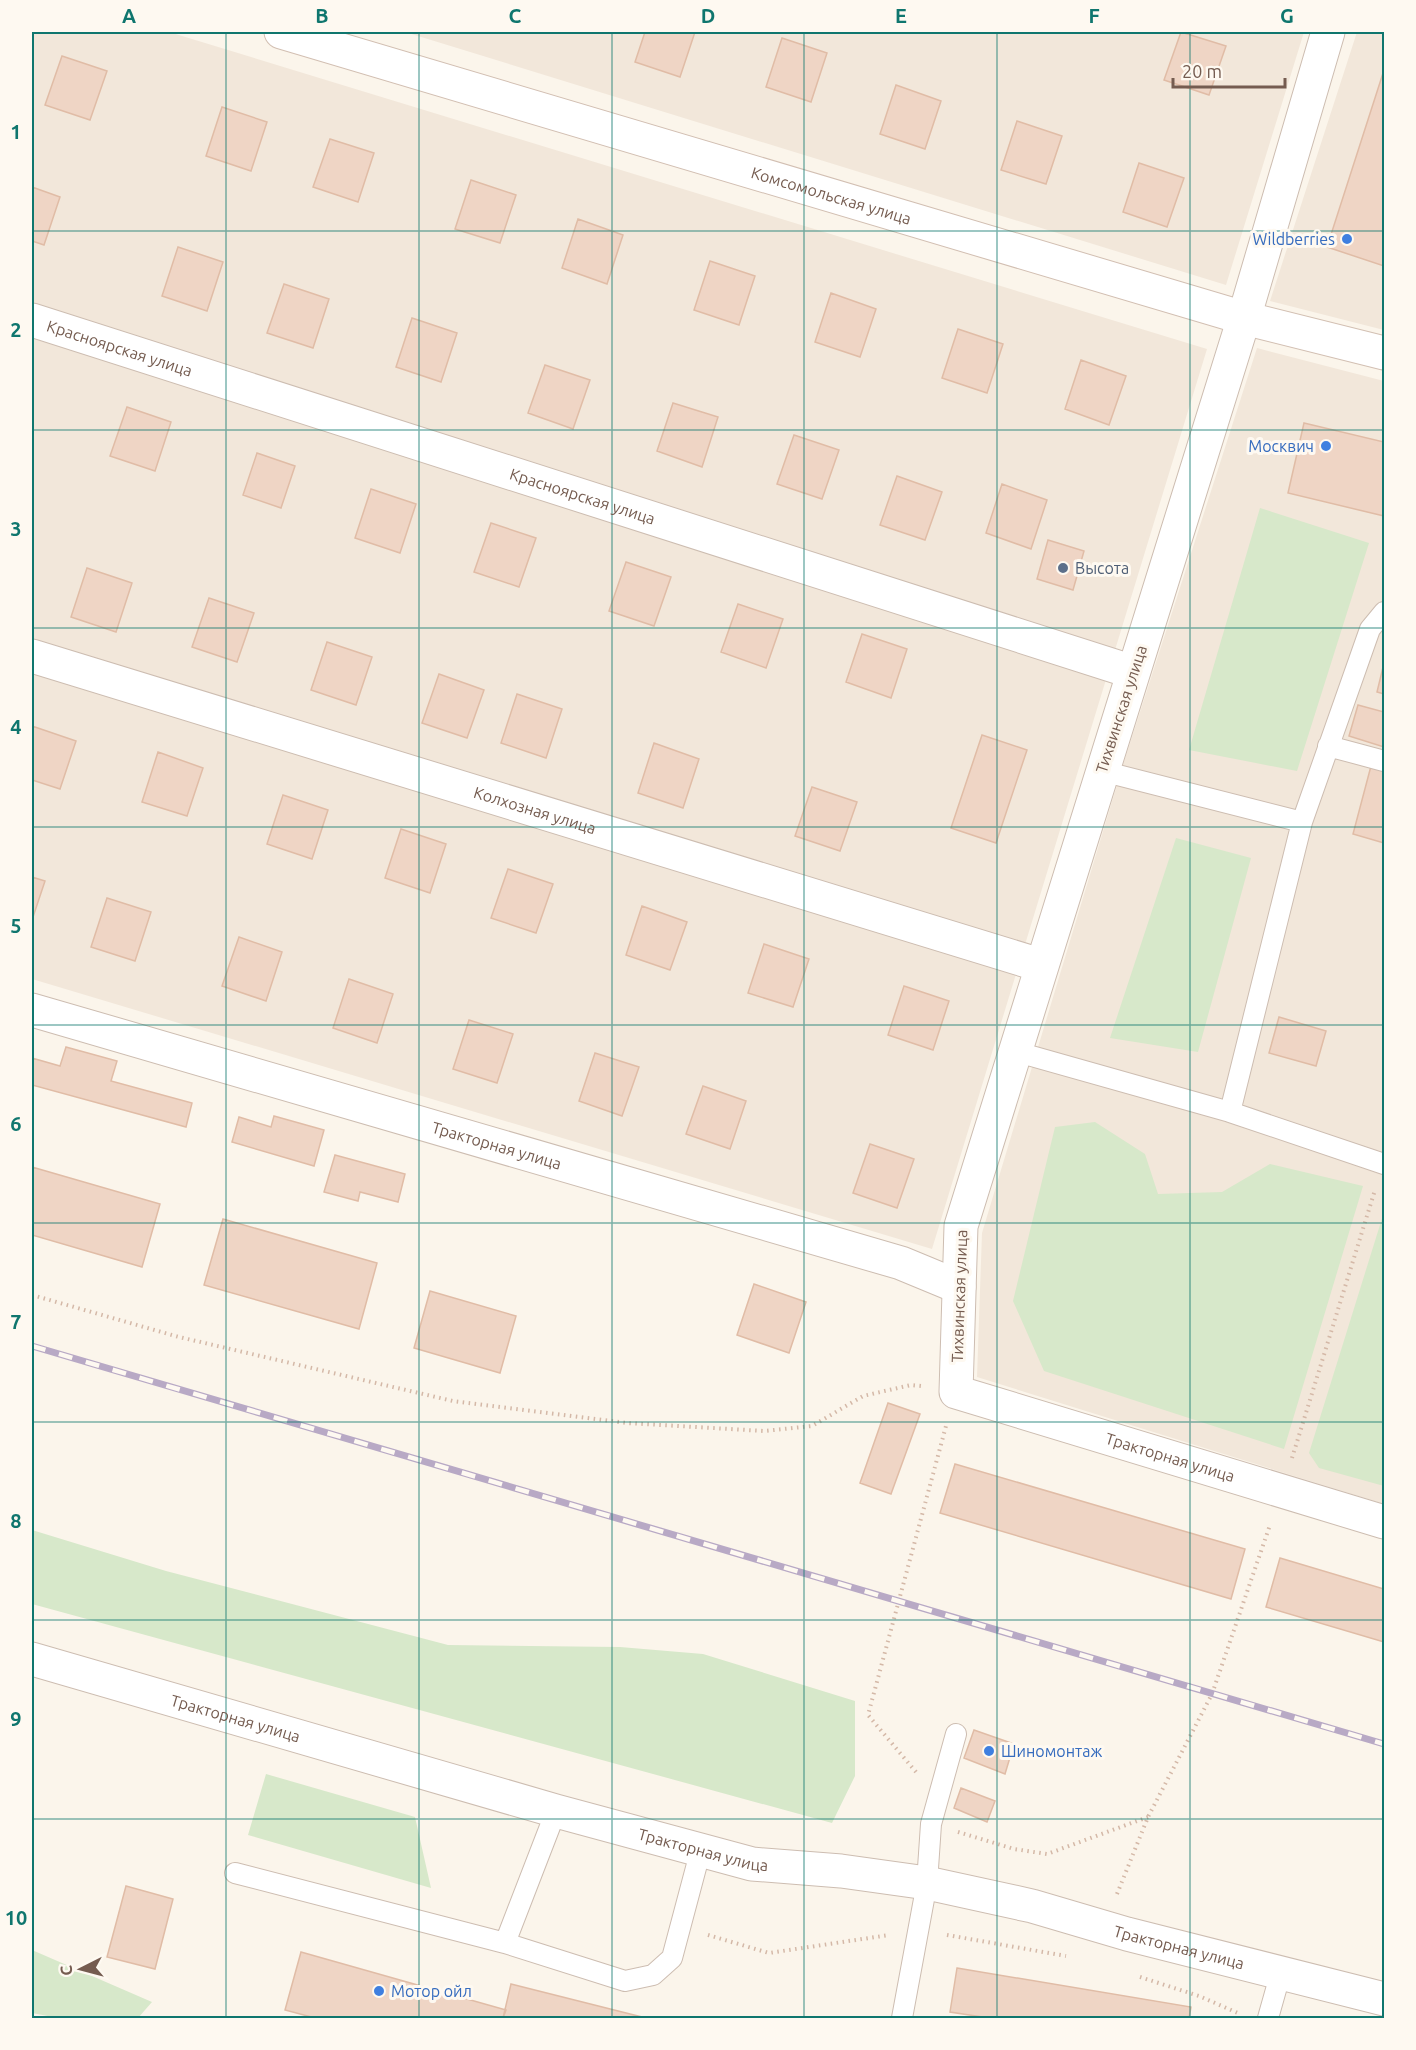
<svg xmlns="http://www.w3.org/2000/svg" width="1416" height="2050" font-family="Ubuntu,sans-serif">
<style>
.residential{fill:#f2e7da}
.green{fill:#d7e8ca}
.building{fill:#efd5c5;stroke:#e0bca6;stroke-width:1.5}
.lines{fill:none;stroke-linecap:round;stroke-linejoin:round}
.service-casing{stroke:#cdbdb1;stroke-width:22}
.minor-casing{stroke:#cdbdb1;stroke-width:35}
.tertiary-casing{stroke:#cdbdb1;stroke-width:35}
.secondary-casing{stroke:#d2bfb2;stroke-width:35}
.path{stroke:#d4b8a7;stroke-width:4;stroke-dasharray:1.5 4.5;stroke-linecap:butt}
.service{stroke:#fff;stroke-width:20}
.minor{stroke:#fff;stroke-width:33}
.tertiary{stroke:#fff;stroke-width:33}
.secondary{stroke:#fff;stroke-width:33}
.rail-casing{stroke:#b8a9c5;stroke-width:7}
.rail{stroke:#fef9f1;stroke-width:4.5;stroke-dasharray:14;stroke-linecap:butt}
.grid{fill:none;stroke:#0f766e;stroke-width:1.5;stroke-opacity:0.55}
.shop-dot{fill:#3f7fe0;stroke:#fef9f1;stroke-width:2}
.service-dot{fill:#5c6f8a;stroke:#fef9f1;stroke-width:2}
.labels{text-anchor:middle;stroke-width:6;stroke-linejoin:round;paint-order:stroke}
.street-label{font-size:16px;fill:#755c50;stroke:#fef9f1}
.shop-label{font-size:16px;fill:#366cbe;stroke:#fef9f1;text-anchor:end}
.service-label{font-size:16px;fill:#4e5e75;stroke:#fef9f1;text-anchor:start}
.neatline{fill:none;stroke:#0f766e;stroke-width:2}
.grid-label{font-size:20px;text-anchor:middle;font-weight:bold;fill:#0f766e}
</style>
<rect width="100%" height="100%" fill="#fbf5eb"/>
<path class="residential" d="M32,32h137l1038,317 -275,900 -900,-270z
M405,32h899l-78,253z
M1357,32h27v298l-114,-29z
M1257,348l127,33v1123l-407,-127 5,-144 141,-468z"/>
<path class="green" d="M1260,508l109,35 -72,228 -108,-21z
M1176,838l75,20 -53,194 -88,-14z
M1095,1122l50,32 13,40 64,-2 48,-28 93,22 -79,263 -240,-78 -31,-70 42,-174z
M1384,1212v274l-65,-18 -10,-15z
M32,1530l134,41 282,74 172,2 83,7 152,47v75l-23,47 -800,-219z
M266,1774l149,43 16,71 -183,-53z
M32,1950l120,52 -14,16h-80l-26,-5z"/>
<path class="building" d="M645,32h50l-15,45 -45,-15z
M1181,32l45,14 -17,49 -45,-15z
M782,38l45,15 -16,49 -45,-15z
M62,56l45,15 -17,49 -45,-15z
M1384,70v196l-57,-19z
M896,85l45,16 -16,48 -45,-15z
M222,107l45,15 -16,49 -45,-15z
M1017,121l45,15 -16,48 -45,-14z
M330,139l44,14 -16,49 -45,-15z
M1139,163l45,15 -17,49 -44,-15z
M471,180l45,15 -16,48 -45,-14z
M32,187l28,10 -16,48 -12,-4z
M578,219l45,16 -16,49 -45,-16z
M178,247l45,15 -16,49 -45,-15z
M710,261l45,15 -16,49 -45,-15z
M284,284l45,15 -16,49 -46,-15z
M831,293l45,16 -16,48 -45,-15z
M412,318l45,15 -16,49 -45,-15z
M958,329l45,15 -16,49 -45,-15z
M1081,360l45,16 -17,49 -44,-16z
M545,365l45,15 -17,49 -45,-16z
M673,403l45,14 -16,50 -45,-16z
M127,407l44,15 -16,49 -45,-15z
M1304,423l80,19v74l-96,-23z
M794,435l45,15 -17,49 -45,-15z
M257,453l38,13 -14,42 -38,-13z
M897,476l45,16 -17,48 -45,-15z
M1002,484l45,16 -16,49 -45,-16z
M371,489l45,15 -16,49 -45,-15z
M491,523l45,15 -17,49 -45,-15z
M1048,540l36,11 -11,39 -36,-11z
M626,562l45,15 -17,49 -45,-15z
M87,568l45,15 -16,49 -45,-15z
M209,598l45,15 -17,49 -45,-15z
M738,604l45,15 -17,49 -45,-16z
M862,634l45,15 -16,49 -45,-16z
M327,642l45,15 -16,48 -45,-15z
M1384,663v31l-7,-2z
M439,674l45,16 -17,48 -45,-15z
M517,694l45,15 -16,49 -45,-15z
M1358,705l26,7v35l-35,-11z
M32,726l44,15 -16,48 -28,-9z
M982,735l45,15 -31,93 -45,-15z
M654,743l45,16 -16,49 -45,-15z
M158,752l45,16 -16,48 -45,-14z
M1371,766l13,4v73l-31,-9z
M812,787l45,15 -17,49 -45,-15z
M283,795l45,15 -16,49 -45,-15z
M401,829l45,15 -16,49 -45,-15z
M508,869l45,15 -17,49 -45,-15z
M32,877l13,4 -13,39z
M107,898l44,14 -16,49 -44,-14z
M642,906l45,16 -17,48 -44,-15z
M239,937l43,15 -16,49 -44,-15z
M764,944l45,15 -16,48 -45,-14z
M349,979l44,15 -16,49 -44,-15z
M904,986l45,15 -16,49 -45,-15z
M1279,1017l47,14 -10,35 -47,-13z
M469,1020l44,14 -16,49 -44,-14z
M66,1047l51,14 -6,20 81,22 -6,24 -154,-42v-27l28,8z
M595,1053l44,14 -17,49 -43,-15z
M703,1086l43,15 -16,48 -44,-15z
M274,1116l50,14 -10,36 -82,-24 7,-25 32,10z
M870,1144l44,15 -17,49 -44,-15z
M335,1155l70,19 -7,28 -38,-10 -2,9 -34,-9z
M32,1167l128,37 -18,63 -110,-32z
M223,1219l154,44 -18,66 -155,-44z
M754,1284l52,18 -17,51 -52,-18z
M430,1291l86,25 -16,57 -86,-25z
M888,1403l32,11 -29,80 -31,-11z
M955,1464l290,85 -14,50 -291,-86z
M1280,1558l104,31v53l-118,-35z
M974,1730l40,14 -9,30 -41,-16z
M961,1788l34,13 -8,21 -33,-14z
M126,1886l47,13 -18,70 -48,-12z
M301,1952l205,58 -3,8h-188l-30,-8z
M957,1968l234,39 -2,11h-200l-39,-6z
M511,1984l135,34h-143z"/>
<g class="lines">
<g class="service-casing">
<path id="service" d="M1328,746l56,15
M1102,771l200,51
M1014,1051l216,61 72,-290 68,-193 14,-17
M1230,1112l154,52
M235,1873l270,70 51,-132
M505,1943l120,38 28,-6 19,-17 29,-109
M902,2018l25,-135 4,-59 25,-90
M1268,2018l13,-46"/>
</g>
<g class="minor-casing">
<g id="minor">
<path id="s1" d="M1244,318l-283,908 -5,166 428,130"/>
<path id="s2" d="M32,320l1101,352"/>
<path id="s3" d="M32,656l1008,309"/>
<path id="s4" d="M32,1010l869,253 58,24"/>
</g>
</g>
<g class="tertiary-casing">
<g id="tertiary">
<path d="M1244,318l84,-286"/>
<path id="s5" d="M32,1659l524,152 196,53 89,7 86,12 105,23 95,28 257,65"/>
</g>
</g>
<g class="secondary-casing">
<g id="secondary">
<path id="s6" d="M281,32l963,286 140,35"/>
</g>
</g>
<path class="path" d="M32,1295l147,42 274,64 174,22 137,8 48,-5 51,-30 48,-11 10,1
M1292,1458l83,-268
M916,1772l-48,-57 78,-289
M958,1832l56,17 33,5 101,-37
M1117,1894l31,-77 64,-123 58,-169
M708,1935l61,18 120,-18
M947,1935l119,21
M1140,1977l59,19 41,18"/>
<use href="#service" class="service"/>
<use href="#minor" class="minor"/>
<use href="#tertiary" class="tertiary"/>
<use href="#secondary" class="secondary"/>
<g class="rail-casing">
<path id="rail" d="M32,1346l1352,398"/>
</g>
<use href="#rail" class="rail"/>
</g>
<path class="grid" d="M226,32v1986M419,32v1986M612,32v1986M804,32v1986M997,32v1986M1190,32v1986M32,231h1352M32,430h1352M32,628h1352M32,827h1352M32,1025h1352M32,1223h1352M32,1422h1352M32,1620h1352M32,1819h1352"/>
<g class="shop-dot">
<circle cx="1347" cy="239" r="6"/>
<circle cx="1326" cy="446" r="6"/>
<circle cx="989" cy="1751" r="6"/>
<circle cx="379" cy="1991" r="6"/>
</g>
<circle class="service-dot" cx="1063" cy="568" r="6"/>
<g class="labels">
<g class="street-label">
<text dy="6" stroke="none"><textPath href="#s6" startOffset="574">Комсомольская улица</textPath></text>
<text dy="6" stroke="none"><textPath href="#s2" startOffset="92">Красноярская улица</textPath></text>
<text dy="6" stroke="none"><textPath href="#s2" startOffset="578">Красноярская улица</textPath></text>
<text transform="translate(1121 709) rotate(-72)" y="6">Тихвинская улица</text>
<text dy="6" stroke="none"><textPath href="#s3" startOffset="526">Колхозная улица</textPath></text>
<text dy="6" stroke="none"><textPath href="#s4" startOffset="484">Тракторная улица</textPath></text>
<text transform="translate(959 1296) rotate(-88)" y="6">Тихвинская улица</text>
<text dy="6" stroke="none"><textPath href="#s1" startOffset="1341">Тракторная улица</textPath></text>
<text dy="6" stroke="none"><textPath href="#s5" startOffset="212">Тракторная улица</textPath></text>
<text dy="6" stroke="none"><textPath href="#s5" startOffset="698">Тракторная улица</textPath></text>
<text dy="6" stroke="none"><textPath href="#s5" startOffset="1185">Тракторная улица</textPath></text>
</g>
<g class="shop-label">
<text x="1335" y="245">Wildberries</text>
<text x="1314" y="452">Москвич</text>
<text x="1001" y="1757" text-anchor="start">Шиномонтаж</text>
<text x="391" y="1997" text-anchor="start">Мотор ойл</text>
</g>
<g class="service-label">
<text x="1075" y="574">Высота</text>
</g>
</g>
<rect width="1416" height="2050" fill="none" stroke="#fef9f1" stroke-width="66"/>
<g transform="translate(81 1969) rotate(264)" stroke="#fef9f1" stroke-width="4.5" paint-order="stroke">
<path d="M0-4.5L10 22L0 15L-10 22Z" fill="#755c50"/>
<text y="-9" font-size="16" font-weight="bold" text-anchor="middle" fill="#755c50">С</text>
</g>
<path d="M1173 78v9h112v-9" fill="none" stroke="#755c50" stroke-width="3"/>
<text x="1182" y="78" font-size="18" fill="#755c50" stroke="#fef9f1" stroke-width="4.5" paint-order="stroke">20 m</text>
<rect x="33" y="33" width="1350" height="1984" class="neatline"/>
<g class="grid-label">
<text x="129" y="23">A</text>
<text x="322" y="23">B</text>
<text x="515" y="23">C</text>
<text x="708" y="23">D</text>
<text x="901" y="23">E</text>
<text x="1094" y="23">F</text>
<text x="1287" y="23">G</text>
<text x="16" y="139">1</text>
<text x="16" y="337">2</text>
<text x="16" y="536">3</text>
<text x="16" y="734">4</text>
<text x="16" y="933">5</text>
<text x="16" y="1131">6</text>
<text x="16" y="1329">7</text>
<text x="16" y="1528">8</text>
<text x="16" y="1726">9</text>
<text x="16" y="1925">10</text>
</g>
</svg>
